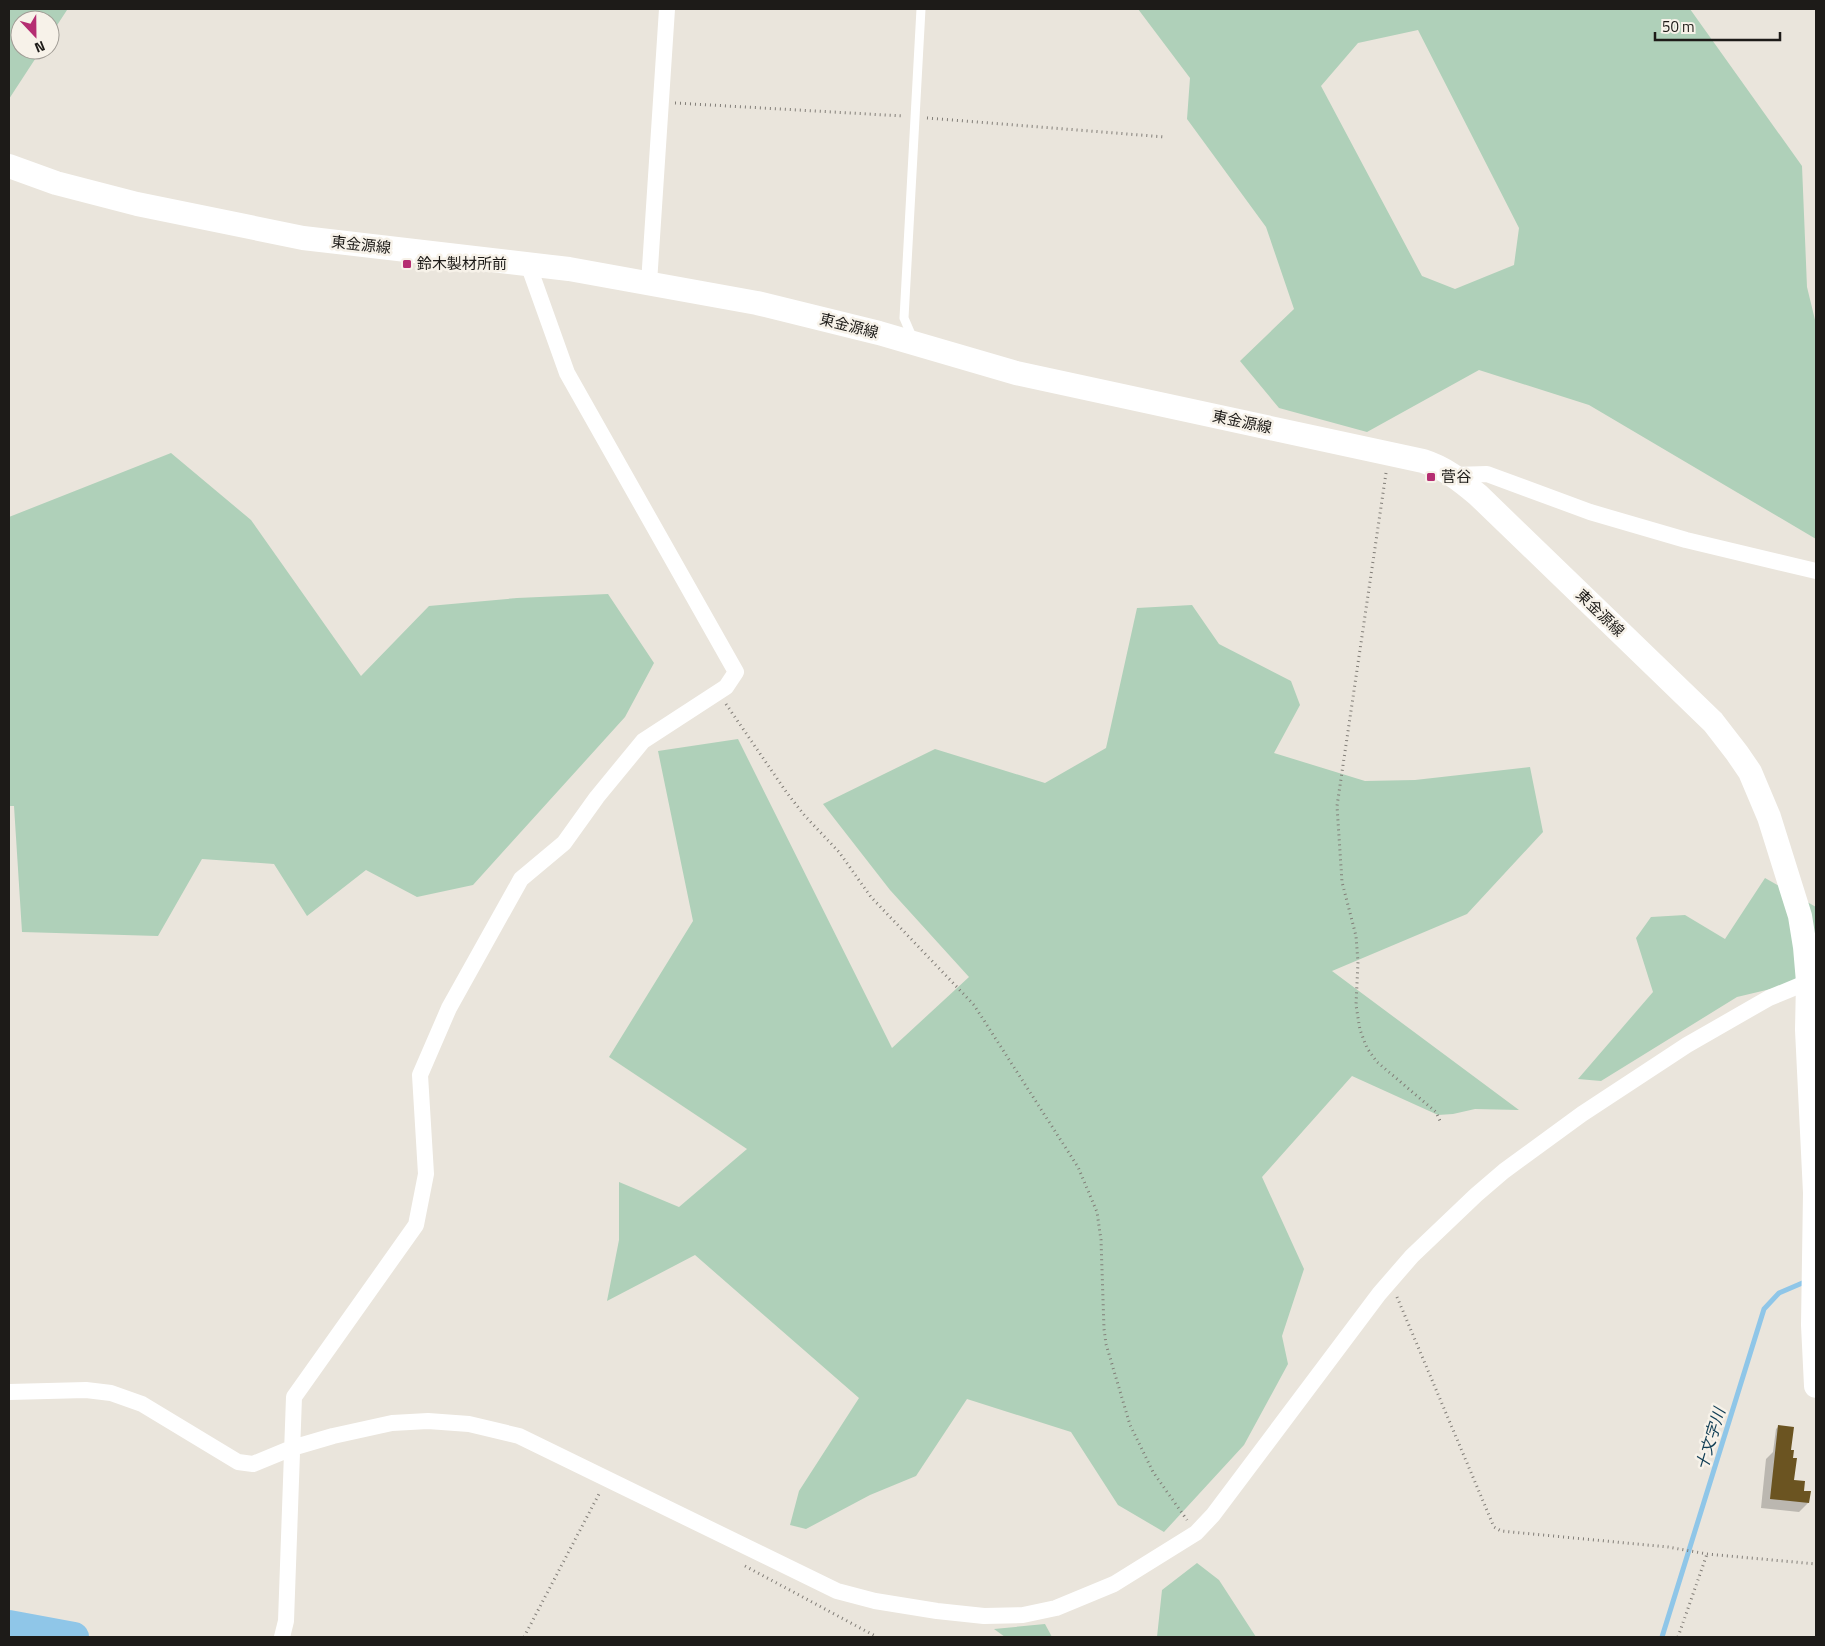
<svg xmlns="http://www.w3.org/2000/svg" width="1825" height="1646" font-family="'Titillium Web','Noto Sans JP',sans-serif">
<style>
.green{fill:#afd0b9;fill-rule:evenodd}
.shadow{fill:#0003}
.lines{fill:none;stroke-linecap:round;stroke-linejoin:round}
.stream{stroke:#8fc6e8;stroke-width:5}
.river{stroke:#8fc6e8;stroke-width:30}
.building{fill:#6b5421}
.path{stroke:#817d77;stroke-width:3;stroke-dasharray:1 4;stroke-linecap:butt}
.service{stroke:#fff;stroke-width:9}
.minor{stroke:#fff;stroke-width:16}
.secondary{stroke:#fff;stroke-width:24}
.poi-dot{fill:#b52e72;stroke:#f7f2e9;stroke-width:2}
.labels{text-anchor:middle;stroke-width:5;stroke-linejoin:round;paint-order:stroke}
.street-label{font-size:15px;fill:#1d1b18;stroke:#f7f2e9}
.poi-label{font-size:15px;fill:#1d1b18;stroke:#f7f2e9;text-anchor:start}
.water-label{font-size:16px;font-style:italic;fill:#113e55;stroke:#f7f2e9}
</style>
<rect width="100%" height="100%" fill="#eae5dc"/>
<path class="green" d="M9,9h63l-5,1 -17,26v-16h-30v30h21l-32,49z
M1138,9h552l112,157 5,121 9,37v215l-227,-134 -110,-35 -112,62 -88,-24 -39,-47 54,-52 -28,-82 -79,-108 3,-41zM1418,30l101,198 -5,37 -59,24 -33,-13 -101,-190 37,-43z
M171,453l80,67 110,156 68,-70 88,-8 91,-4 46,69 -29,54 -152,168 -56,12 -51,-27 -59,46 -33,-52 -72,-5 -44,77 -136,-4 -8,-126h-5v-289z
M1192,605l27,39 72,37 9,24 -26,48 91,28 50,-1 115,-13 13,65 -76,82 -135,57 187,139 -44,-1 -22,5 -15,1 -86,-39 -90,101 42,92 -22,67 6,28 -44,81 -80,87 -46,-27 -47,-73 -104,-33 -51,77 -46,19 -64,34 -16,-4 9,-34 60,-93 -164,-143 -88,46 12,-61v-58l60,25 68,-58 -138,-92 84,-136 -35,-170 80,-12 154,309 77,-71 -79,-87 -67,-86 112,-55 110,34 61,-35 31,-140z
M1765,878l51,29v71l-79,19 -136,84 -23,-2 75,-87 -17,-54 15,-21 34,-2 40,24z
M1197,1563l22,17 37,57h-99l5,-47z
M1045,1624l7,13h-47l-11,-8z"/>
<path class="shadow" d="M1779,1426l11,23 3,32 9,11 6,11 -9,9 -38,-4 5,-49 7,-7 3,-23z"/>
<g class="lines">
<path class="stream" d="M1662,1637l102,-328 15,-16 28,-12"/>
<path class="river" d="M9,1625l65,12"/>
</g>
<path class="building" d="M1778,1425l16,2 -3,23h3l-1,8h4l-3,22 11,1 -1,10h7l-2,12 -39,-4z"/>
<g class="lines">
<path class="path" d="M675,103l228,13
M927,118l238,19
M1386,473l-49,333 5,76 14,54 2,26 -2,43 4,25 7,18 10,14 59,50 5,11
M726,704l61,89 18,23 34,36 32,45 103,108 104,162 19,45 4,28 3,89 2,15 24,81 23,47 34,48
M1397,1297l97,230 7,4 167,16 39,7 109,10
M745,1566l132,71
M524,1637l76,-145
M1678,1637l29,-83"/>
<path class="service" d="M913,339l-9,-21 17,-309"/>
<path class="minor" d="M649,283l18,-274
M1454,475l33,-1 103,38 96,28 130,31
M9,1392l77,-2 25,3 31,11 96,58 15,2 39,-16 41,-12 59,-13 36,-2 41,3 50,12 318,155 38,10 62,10 47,5 39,-1 33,-7 58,-24 82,-51 17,-18 166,-221 33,-38 64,-61 28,-24 78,-57 105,-69 82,-47 39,-16h8
M282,1637l4,-16 8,-224 122,-172 10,-51 -6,-99 29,-67 72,-129 43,-36 33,-46 46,-56 83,-54 10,-15 -169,-299 -39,-109"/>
<path class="secondary" d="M9,166l47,17 81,21 166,34 266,31 188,34 122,30 137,40 407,88c22,7 37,19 55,34l235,227 24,31 13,19 19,45 31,99 5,31 3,35 -1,48 8,163 -2,132 3,61"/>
</g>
<g class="poi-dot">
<rect x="402" y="259" width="10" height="10" rx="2.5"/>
<rect x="1426" y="472" width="10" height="10" rx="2.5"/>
</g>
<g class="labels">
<g class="street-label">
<text transform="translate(361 245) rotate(6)" y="5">東金源線</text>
<text transform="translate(849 326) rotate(14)" y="5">東金源線</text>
<text transform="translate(1242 422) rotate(12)" y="5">東金源線</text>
<text transform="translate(1600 613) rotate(44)" y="5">東金源線</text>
</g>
<g class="poi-label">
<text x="417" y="269">鈴木製材所前</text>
<text x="1441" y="482">菅谷</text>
</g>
<g class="water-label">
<text transform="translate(1710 1439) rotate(-73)" y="6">十文字川</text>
</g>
</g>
<rect width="1825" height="1646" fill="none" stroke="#1d1b18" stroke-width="20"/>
<g transform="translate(35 35) rotate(158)"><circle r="24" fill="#f7f2e9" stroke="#a09c95"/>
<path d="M0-4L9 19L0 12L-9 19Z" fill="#b52e72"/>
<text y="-8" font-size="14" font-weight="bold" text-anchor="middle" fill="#1d1b18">N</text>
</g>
<path d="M1655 32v8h125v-8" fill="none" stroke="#1d1b18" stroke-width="2.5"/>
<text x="1662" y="32" font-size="15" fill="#1d1b18" stroke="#f7f2e9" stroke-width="4" paint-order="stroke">50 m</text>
</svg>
